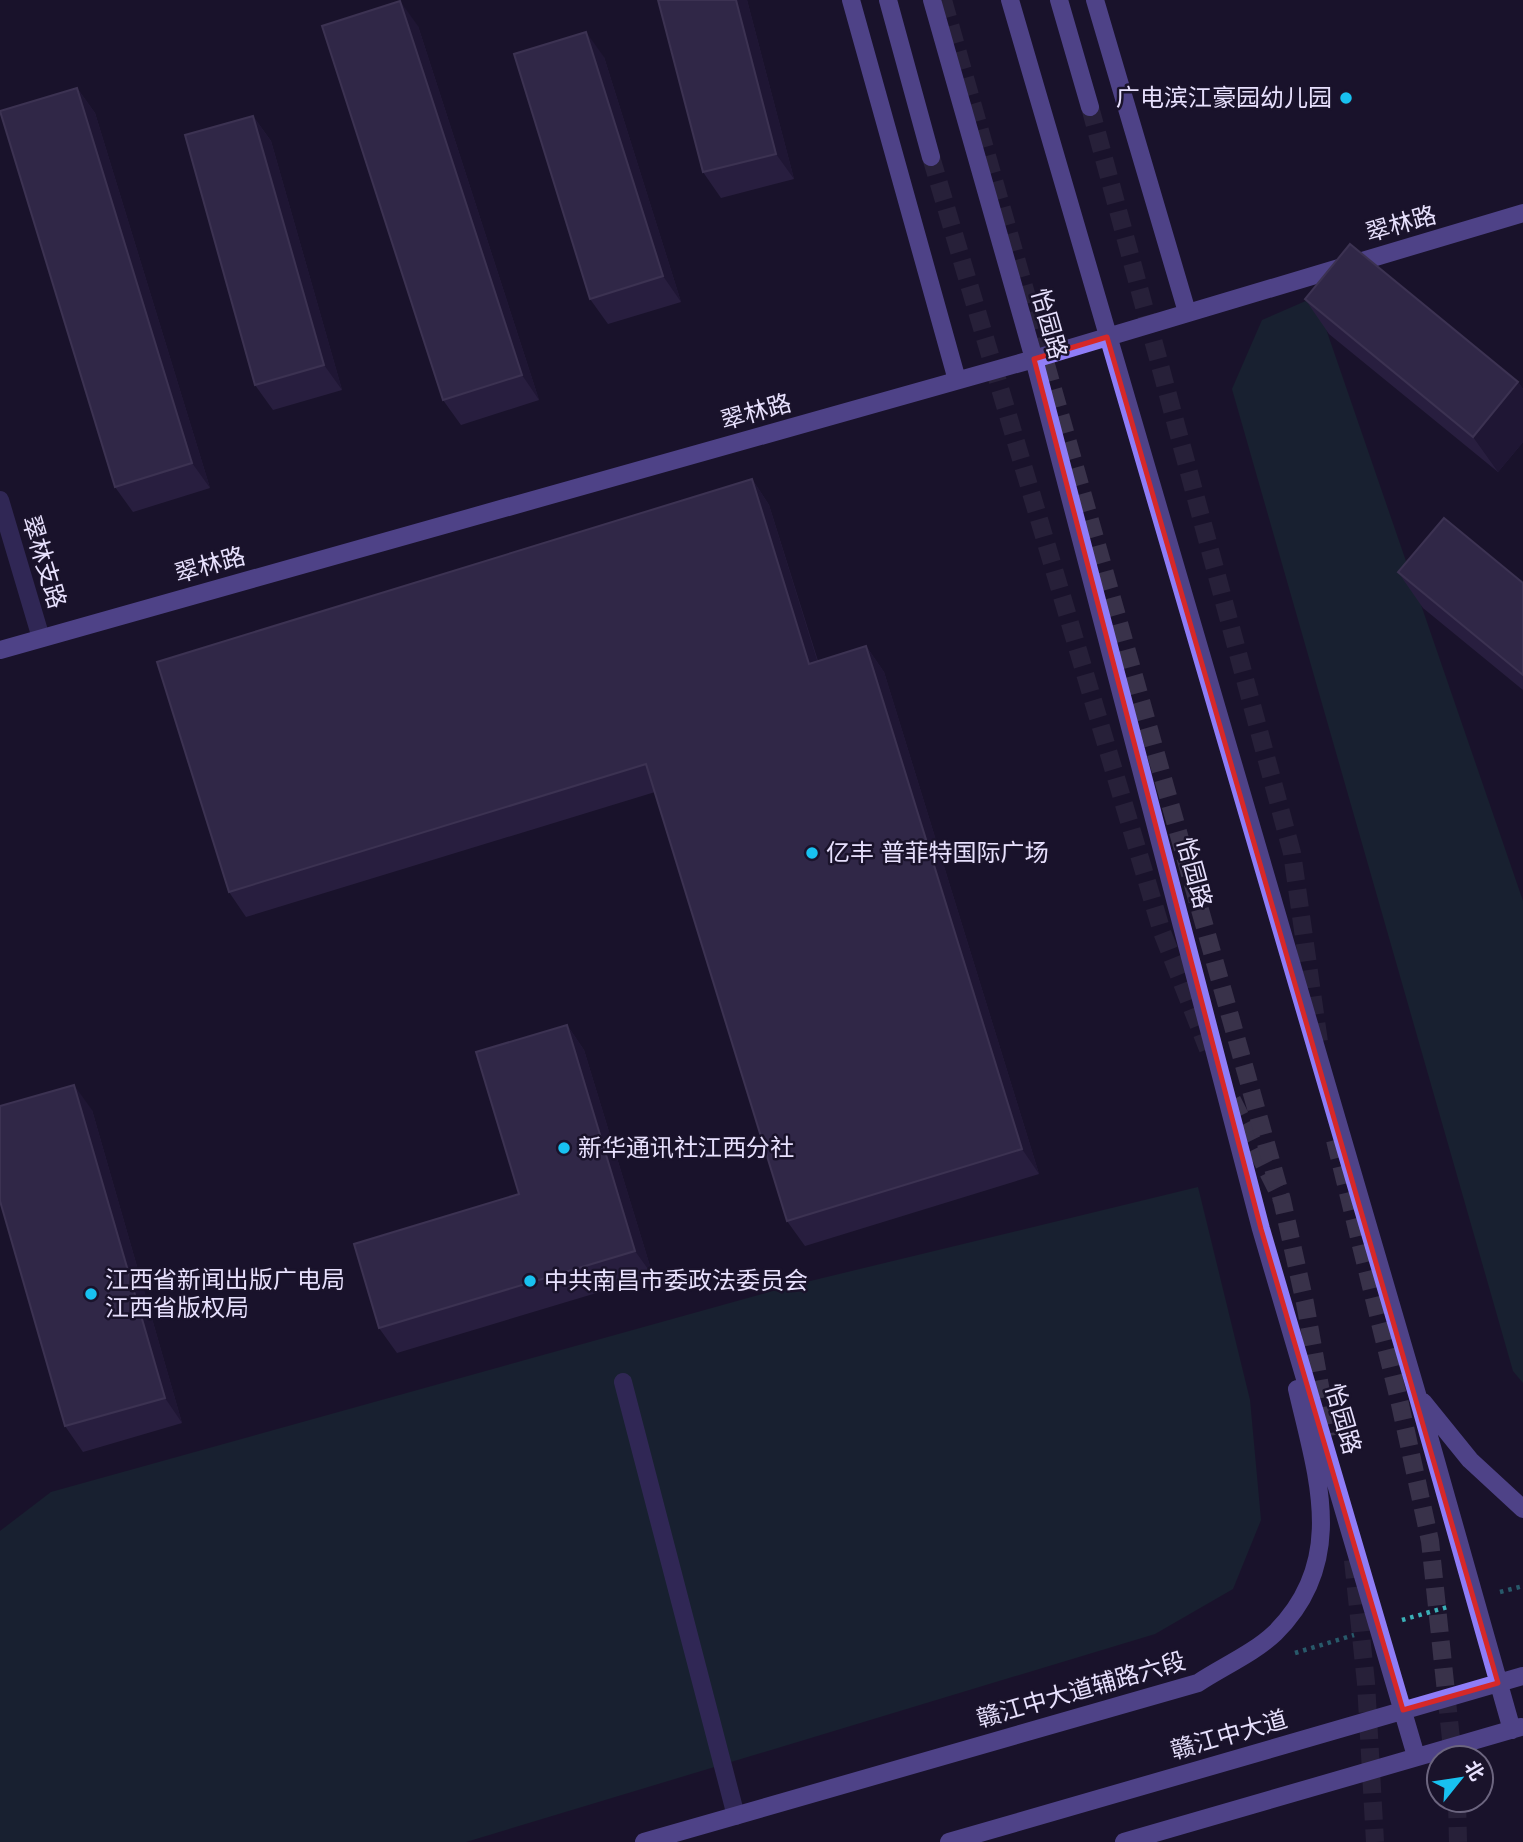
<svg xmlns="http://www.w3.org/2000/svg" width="1523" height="1842" font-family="'DM Sans','Noto Sans SC',sans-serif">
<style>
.green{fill:#173235}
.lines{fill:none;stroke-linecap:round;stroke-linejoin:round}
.secondary-tunnel{stroke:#39324a;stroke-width:18;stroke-dasharray:18 9;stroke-linecap:butt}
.primary-tunnel{stroke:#39324a;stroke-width:18;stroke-dasharray:18 9;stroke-linecap:butt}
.path{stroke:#3ab0b7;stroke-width:4.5;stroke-dasharray:3.5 5;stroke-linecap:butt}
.lane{stroke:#4d4287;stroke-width:18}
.street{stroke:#4d4287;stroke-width:18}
.secondary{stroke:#8f7df7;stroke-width:18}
.wall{fill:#3b2e57}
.shaded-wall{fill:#261b3e}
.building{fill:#4d4169;stroke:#665a80;stroke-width:2}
.marked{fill:none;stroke:#d62828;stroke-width:5;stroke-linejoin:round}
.poi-dot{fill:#18c1f0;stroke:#1a132b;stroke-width:2.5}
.labels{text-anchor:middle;stroke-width:5;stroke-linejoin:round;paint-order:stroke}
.poi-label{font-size:24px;fill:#e7e0fd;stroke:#1a132b;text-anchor:start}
.street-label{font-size:24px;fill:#e7e0fd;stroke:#1a132b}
</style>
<rect width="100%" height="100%" fill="#1a132b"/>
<path class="green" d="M1315,297l208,604v482l-10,-12 -281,-982 30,-69z
M1198,1187l52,213 11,120 -28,69 -78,45 -689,208h-466v-311l51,-39 747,-208z"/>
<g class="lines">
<path class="secondary-tunnel" d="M1090,107l202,746 27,189
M931,157l231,775 46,117
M1232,1100l50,100"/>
<path class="primary-tunnel" d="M943,0l339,1200 23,103 24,133
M1335,1140l65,264 30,137 23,217
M1353,1560l13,123 9,159
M1457,1800l1,42"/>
<path class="path" d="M1500,1592l23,-6
M1402,1620l49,-14
M1295,1653l59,-18"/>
<path class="lane" d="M623,1382l113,434"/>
<path class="street" d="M0,500l41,138"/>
<path class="secondary" d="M851,0l106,380
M888,0l43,157
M932,0l102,359 227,870 155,527
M1010,0l407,1394 95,336
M1059,0l31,107
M1095,0l92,312
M0,650l1034,-291 489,-146
M1423,1402l47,58 53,49
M644,1842l554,-159c24,-16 56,-30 77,-50 73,-72 42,-157 22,-244
M949,1842l574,-166
M1124,1842l397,-115"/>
</g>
<path class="wall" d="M658,0h89l47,179 -73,19 -18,-26z
M418,26l121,374 -78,25 -18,-25z
M604,57l77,245 -73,22 -18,-25z
M77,88l18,25 115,375 -77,24 -18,-25z
M253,116l18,25 71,249 -69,20 -18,-25z
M1305,299l213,83 5,7v53l-25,30 -169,-138z
M752,479l17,26 49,156 48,-15 18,26 155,502 -234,72 -18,-25 -132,-429 -409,125 -17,-25z
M1398,572l125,11v107l-100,-82z
M567,1025l17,25 69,226 -256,77 -18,-25 140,-134z
M92,1110l90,313 -99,29 -18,-26z"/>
<path class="shaded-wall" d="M736,0h11l47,179 -18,-25z
M400,1l18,25 121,374 -17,-25z
M586,32l18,25 77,245 -18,-26z
M77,88l18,25 115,375 -18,-25z
M253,116l18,25 71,249 -18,-25z
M1518,382l5,7v53l-25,30 -25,-35z
M752,479l17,26 57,184 -17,-25z
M866,646l18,26 155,502 -17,-25z
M567,1025l17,25 69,226 -18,-25z
M74,1085l18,25 90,313 -17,-25z"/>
<path class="building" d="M658,0h78l40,154 -73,18z
M400,1l122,374 -79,25 -121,-374z
M586,32l77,244 -73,23 -76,-245z
M77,88l115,375 -77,24 -115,-376z
M253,116l71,249 -69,20 -70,-250z
M1350,244l168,138 -45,55 -168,-138z
M752,479l57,185 57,-18 156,503 -235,72 -141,-457 -417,128 -72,-230z
M1444,518l79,65v92l-125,-103z
M567,1025l68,226 -256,77 -25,-84 165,-50 -43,-142z
M74,1085l91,313 -100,28 -65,-225v-95z"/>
<path d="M0 0H1523V1842H0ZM1107,337l391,1346 -95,27 -142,-481 -227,-870z" fill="#1a132b" fill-opacity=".55" fill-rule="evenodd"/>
<path class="marked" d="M1107,337l391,1346 -95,27 -142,-481 -227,-870z"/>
<g class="poi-dot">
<circle cx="1346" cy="98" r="7"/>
<circle cx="812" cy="853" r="7"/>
<circle cx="564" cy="1148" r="7"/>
<circle cx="530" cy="1281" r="7"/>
<circle cx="91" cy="1294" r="7"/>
</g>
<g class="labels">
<g class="poi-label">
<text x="1332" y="106" text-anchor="end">广电滨江豪园幼儿园</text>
<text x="826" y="861">亿丰 普菲特国际广场</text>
<text x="578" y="1156">新华通讯社江西分社</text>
<text x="105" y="1288">江西省新闻出版广电局<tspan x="105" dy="28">江西省版权局</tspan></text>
<text x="544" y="1289">中共南昌市委政法委员会</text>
</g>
<g class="street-label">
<text transform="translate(1401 224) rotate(-16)" y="8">翠林路</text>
<text transform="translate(1049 324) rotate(74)" y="8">怡园路</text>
<text transform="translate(756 412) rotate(-16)" y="8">翠林路</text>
<text transform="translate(44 562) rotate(73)" y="8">翠林支路</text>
<text transform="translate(210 565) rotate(-16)" y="8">翠林路</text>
<text transform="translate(1194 873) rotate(75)" y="8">怡园路</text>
<text transform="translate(1343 1419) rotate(74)" y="8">怡园路</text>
<text transform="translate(1081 1690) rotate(-16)" y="8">赣江中大道辅路六段</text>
<text transform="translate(1229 1735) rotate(-16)" y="8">赣江中大道</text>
</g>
</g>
<g transform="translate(1460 1779) rotate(60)"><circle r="33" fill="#1a132b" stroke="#6c657f" stroke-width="2"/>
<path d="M0-5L12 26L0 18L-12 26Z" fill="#18c1f0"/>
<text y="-10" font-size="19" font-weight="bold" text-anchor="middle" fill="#e7e0fd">北</text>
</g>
</svg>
